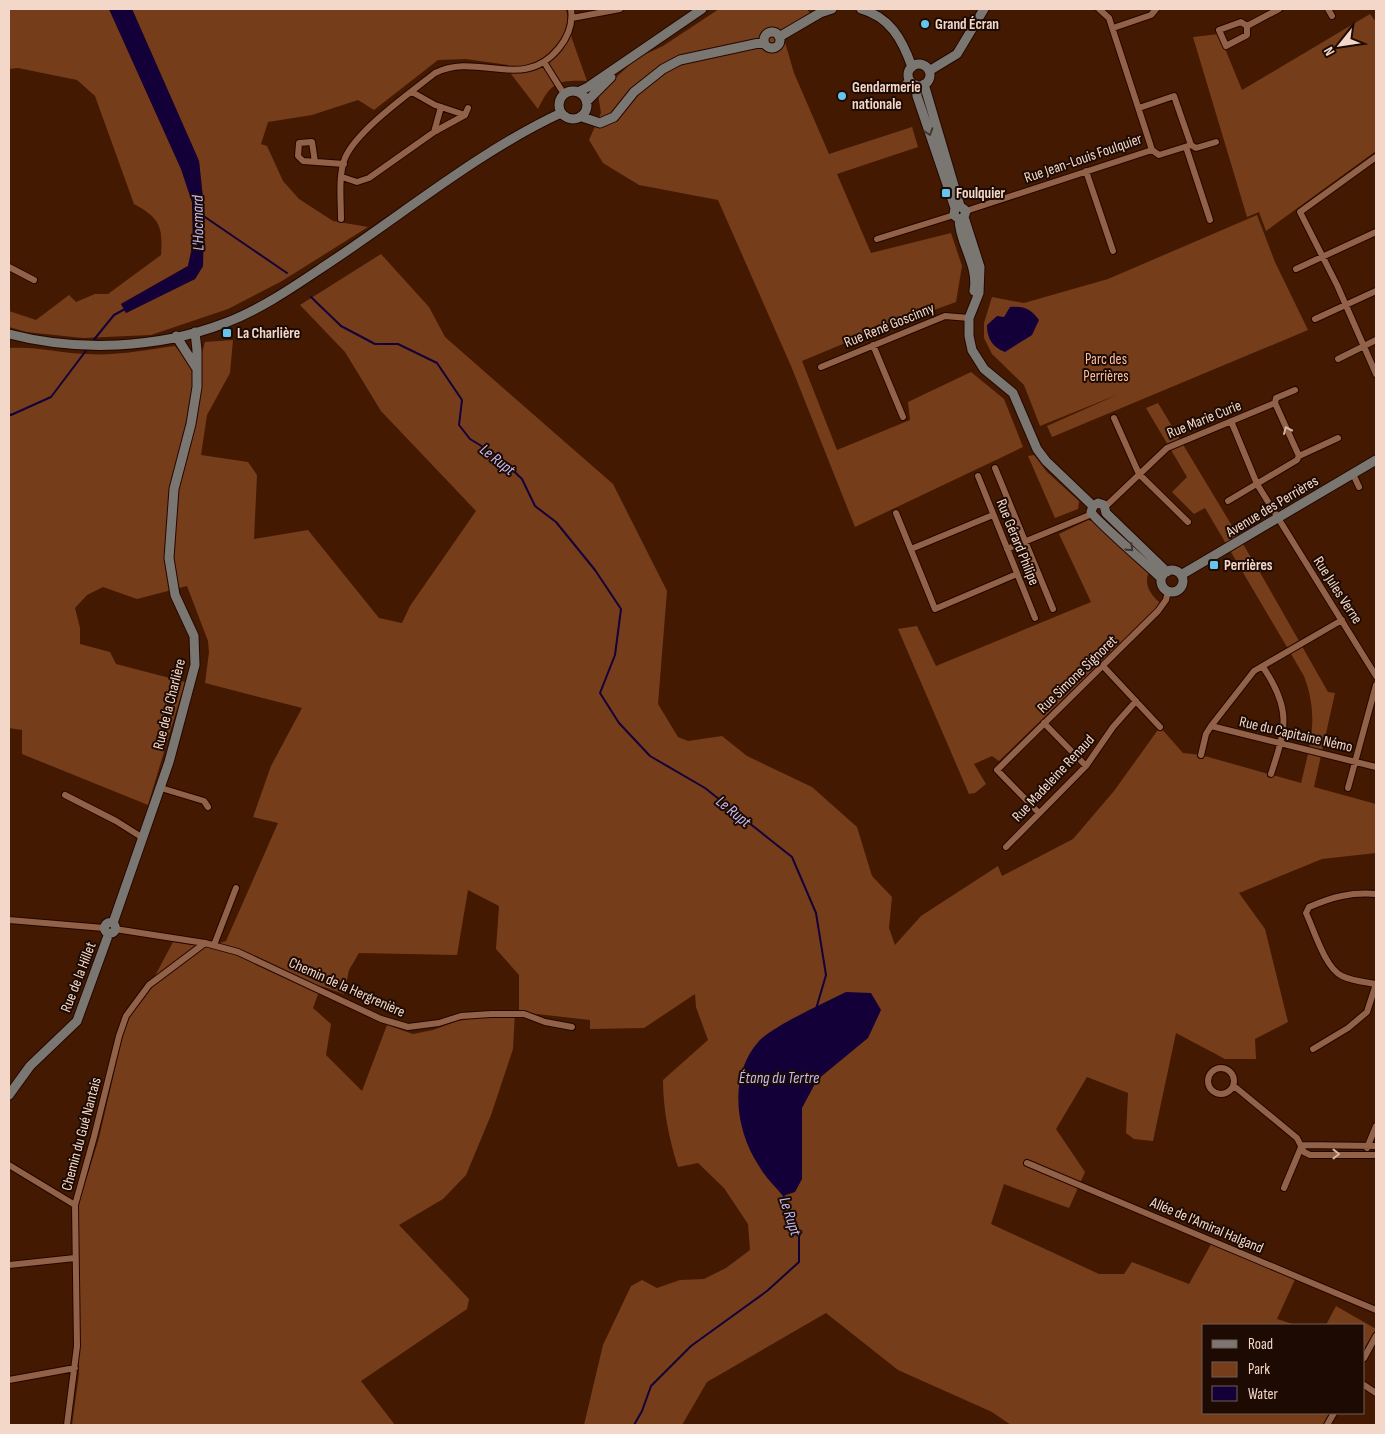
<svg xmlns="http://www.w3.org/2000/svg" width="1385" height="1434" font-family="'Sofia Sans Condensed',sans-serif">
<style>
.green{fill:#763d1b}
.water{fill:#140039}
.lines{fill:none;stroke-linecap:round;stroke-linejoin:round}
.stream{stroke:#140039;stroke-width:2}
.street-casing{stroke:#240600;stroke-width:8}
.secondary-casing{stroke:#240600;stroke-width:11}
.street{stroke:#916148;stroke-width:6}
.secondary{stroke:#7a7772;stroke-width:9}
.oneway{stroke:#42362f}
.oneway2{stroke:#d6b4a2}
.poi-dot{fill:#65c5ee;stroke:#1d0b03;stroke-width:2}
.labels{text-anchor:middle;stroke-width:4;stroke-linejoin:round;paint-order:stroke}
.poi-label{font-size:15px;font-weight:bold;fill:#f3d7c9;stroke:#1d0b03;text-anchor:start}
.street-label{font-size:15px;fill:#f3d7c9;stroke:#1d0b03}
.park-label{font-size:15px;fill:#f9bfa1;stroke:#1d0b03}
.water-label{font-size:16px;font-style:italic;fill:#c0bbf3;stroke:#1d0b03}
</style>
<rect width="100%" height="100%" fill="#431a01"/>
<path class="green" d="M9,9h100l72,160 11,33 1,41 -5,23 -67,38 5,9 69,-34 8,-13 1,-58 -5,-47 -67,-152h434l6,30 15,42c-29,-1 -36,1 -49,28l-27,-35 -3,-9 -42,-6 -28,1 -64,50 -16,-10 -46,15 -44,7 -7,22 6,2 16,35 16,18 34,22 35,6 -86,54 -54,28 -77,26 -68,3 -57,-6 -17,-5v-16l27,9 33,-25 7,7 19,-8h13l53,-39c2,-28 -1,-37 -27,-51l-39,-108 -18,-16 -59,-12 -9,1z
M719,9h88l4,6 -29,17 12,41 35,81 83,-27 6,20 -81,27 34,79 80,-20 11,33 -6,36 -94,34 -60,25 35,89 73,-30 -2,-18 63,-30 33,27 19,48 -168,80 -64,-161 -73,-166 -79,-15 -36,-22 -14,-23 12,-27 -3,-19 39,-36 26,-12z
M1370,14l6,8v129l-110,80 -7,-19 -12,5 -54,-180 26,-3 23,56z
M1257,215l18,47 33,68 -256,107 -5,-11 72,-32 -79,32 -16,-41 -32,-31 -8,-16v-15l8,-26 32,6 84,-24z
M381,254l48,53 16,30 168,147 54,107 -9,113 20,33 10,4 34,-5 25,20 65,31 45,40 15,49 20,21 -3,31 6,17 26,-29 77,-50 4,10 71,-37 41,-48 46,-64 23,26 18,2 100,28c10,-41 18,-67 3,-107l-99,-168 -11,6 -22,-22 15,-15 -41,-69 12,-5 100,166 70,123 7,1 -21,94 62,17v49l-54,6 -83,34 26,36 23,93 -33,17 1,20h-31l-49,-26 -23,108 -19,-2 -8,-6 2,-40 -41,-16 -31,52 29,43 -16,36 -65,-24 -13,40 108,50h25l8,-12 57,22 25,-45 83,36 -20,44 19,6h-92v88h125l-6,12h-312l-19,-13 -94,-42 -72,-57 -119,69 -25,43h-98l19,-80 28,-59 11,-6 15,8 23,-8 24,-1 22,-11 24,-18 -2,-26 -24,-36 -26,-25 -20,4c-9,-28 -15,-58 -15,-87l45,-40 -12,-33 -1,-13 -51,34 -54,1v-9l-71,-8v-37l-23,-26 3,-43 -31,-16 -11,65 -98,-2 -10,17 -5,24 -23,-8 -8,22 18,16 -5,31 36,36 25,-66 26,9 20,-4 24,-9 58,-9 -2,37 -22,66 -25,60 -23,24 -44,26 70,74 -2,10 -106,72 34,44h-323l7,-51 -1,-168 21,-68 24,-104 10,-25 14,-18 26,-49 34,5 19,-6 52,-118 -25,-6 18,-51 31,-58 -97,-25 4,-31 -1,-11 -21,-55 -50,13 -34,-12 -16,8 -12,13 5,20v16l30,8 6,12 69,18 -37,123 -126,-51v-24l-13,-2v-380c25,-2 51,5 77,6 30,2 59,-4 89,-8l11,14h14l5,-18 28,-2 -3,33 -23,42 -6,40 47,7 9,13 -3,64 54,-9 71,88 23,5 8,-17 66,-95 -95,-100 -36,-59 -45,-47z
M1034,455l13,17 32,29 -1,8 -23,9 -27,-62z
M1088,520l12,3 49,49c-6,13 2,23 12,32l-162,157 -7,-5 -18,8 12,20 -11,9 -6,1 -71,-165 19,-3 19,40 155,-64 -32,-68z
M1336,1306l40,23 -12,20v-24h-38z"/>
<path class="water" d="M109,9h23l67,152 5,47 -1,58 -8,13 -69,34 -5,-9 67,-38 5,-23 -1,-41 -11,-33z
M1010,307c14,-1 21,2 29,13l-7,15 -27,17c-13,-5 -18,-14 -18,-27l10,-9 7,1z
M846,992l25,1 10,17 -13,28 -51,42 -15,28v71l-7,13 -12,4c-8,-10 -18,-19 -24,-30 -24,-36 -31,-91 0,-125 14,-15 67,-39 87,-49z"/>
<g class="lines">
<path class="stream" d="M202,215l85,58
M311,297l30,29 34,18h23l39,19 25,37 -3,25 11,14 28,17 24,23 13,27 21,16 39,48 26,39 -6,46 -15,38 19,30 31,33 55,32 87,69 24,56 10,62 -10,34
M92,342l22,-27 11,-6
M9,414l2,1 40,-18 37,-49
M634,1425l8,-14 9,-25 40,-40 76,-55 32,-29v-28l-16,-40"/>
<g class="street-casing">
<path id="street" d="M1328,9l4,7
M572,18l48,-9
M1241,22l6,4v9l-21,11 -7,-16z
M1247,26l32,-17
M1113,28l38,-13 5,-6
M544,62l20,32
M902,87l7,-8
M1139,108l35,-12 17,49
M465,115l3,-7
M434,132l7,-25
M1186,147l24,73
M1152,150l7,5 32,-10 5,3 20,-6
M1376,157l-76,55 37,73 39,89
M315,162l-3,-20 -13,1 -1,13 5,5 41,3
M1086,171l27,80
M342,177l15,5 12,-4 65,-46 31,-17 -30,-10 -23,-13
M966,211l186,-61 -43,-132 -10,-9
M341,219c0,-19 -3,-43 4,-61 12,-28 65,-65 90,-85 43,-22 88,20 124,-25 9,-11 14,-25 12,-39
M877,239l77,-24
M9,267l25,13
M1296,269l80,-37
M1315,319l61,-28
M873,345l30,72
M1338,359l38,-19
M821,367l124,-51 24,2
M1275,403l24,53
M1275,403l1,-5 19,-8
M1114,418l25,56 49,48
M1231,421l26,63 119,192
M995,468l58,141
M1353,474l6,13
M978,476l57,142
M1228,501l69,-41 2,-4 39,-18
M1105,507l62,-59 108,-45
M896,513l39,96 82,-35
M911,549l82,-34
M1007,549l85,-35
M1103,666l57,61
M1263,667c29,43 23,61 8,107
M1044,723l42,43
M1211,726l165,41
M1201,755l5,-21 5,-8 43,-55 88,-51
M161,788l43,13 4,6
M1348,788l28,-103
M65,795l51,26 27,17
M1039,813l-42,-43 161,-159 8,-11 2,-9
M1006,847l80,-81 27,-39 23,-26
M1376,894c-25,-2 -44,3 -67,13l-3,6c8,17 19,55 36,63 10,5 23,6 34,8
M9,920l95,8
M115,929l90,14 33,9 143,67 27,8 31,-4 22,-7 30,-2h33l21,8 27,5
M214,945l22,-57
M1313,1049l35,-21 19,-16 9,-28
M1208 1081a13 13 0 1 1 26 0a13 13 0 1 1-26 0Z
M1234,1086l63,52 7,14 6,3h66
M1302,1145l74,1
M1367,1148l9,-22
M1027,1163l349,147
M9,1165l66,40
M1284,1188l18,-43
M9,1265l66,-7
M1364,1358l12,-22
M9,1380l66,-12
M1364,1385l12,8
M67,1425l10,-79 -2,-141 19,-68 25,-101 7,-20 23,-31 56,-42
M1327,1425l7,-12"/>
</g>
<g class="secondary-casing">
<path id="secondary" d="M861,9c29,8 41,30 51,58
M764 40a8 8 0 1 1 16 0a8 8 0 1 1-16 0Z
M779,37l41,-24 12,-4
M908 75a11 11 0 1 1 22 0a11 11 0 1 1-22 0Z
M929,71l28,-17 27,-45
M924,84l36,122 6,5 -2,6 16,50 -1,26 -10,25v18l3,14 12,19 29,24 24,56 9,12 47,45
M916,85l1,11 38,112 -1,7 5,4c0,24 20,46 15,72
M559 105a14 14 0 1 1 28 0a14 14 0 1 1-28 0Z
M578,92l10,-5 114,-78
M587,101l24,-24
M582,117l18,6 14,-6 20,-25 29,-23 17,-9 84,-18
M9,334c69,18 148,15 216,-11 37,-14 71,-38 104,-60 74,-49 152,-113 232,-150
M176,336l21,33
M1093,506l-2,6c2,6 61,57 70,66
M1093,506l5,-3 6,2 2,8
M1106,513l61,59
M1161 581a11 11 0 1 1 22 0a11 11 0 1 1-22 0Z
M1181,575l195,-115
M104.5 928a5.5 5.5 0 1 1 11 0a5.5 5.5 0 1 1-11 0Z
M113,923l56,-161 26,-97 -1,-29 -19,-41 -6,-37 5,-69 17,-65 6,-37v-37l-2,-18
M9,1095l21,-29 47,-45 32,-88"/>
</g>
<use href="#street" class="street"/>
<use href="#secondary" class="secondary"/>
</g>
<defs><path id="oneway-chevron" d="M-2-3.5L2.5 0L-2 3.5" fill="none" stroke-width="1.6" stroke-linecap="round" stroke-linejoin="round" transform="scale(1.25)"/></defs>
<g class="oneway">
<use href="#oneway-chevron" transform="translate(929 132) rotate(72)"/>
<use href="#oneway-chevron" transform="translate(1130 548) rotate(44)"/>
</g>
<g class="oneway2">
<use href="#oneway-chevron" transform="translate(1287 430) rotate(-114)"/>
<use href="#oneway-chevron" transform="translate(1336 1154)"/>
</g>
<g class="poi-dot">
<circle cx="925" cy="24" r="5"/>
<circle cx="842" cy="96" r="5"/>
<rect x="941" y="188" width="10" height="10" rx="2.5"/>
<rect x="222" y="328" width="10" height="10" rx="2.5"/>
<rect x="1209" y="560" width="10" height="10" rx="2.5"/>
</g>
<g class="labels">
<g class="poi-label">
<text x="935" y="29">Grand Écran</text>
<text x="852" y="92">Gendarmerie<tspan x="852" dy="17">nationale</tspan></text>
<text x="956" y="198">Foulquier</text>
<text x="237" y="338">La Charlière</text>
<text x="1224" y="570">Perrières</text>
</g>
<g class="street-label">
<text transform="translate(1083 158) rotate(-19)" y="5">Rue Jean-Louis Foulquier</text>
<text transform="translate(889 325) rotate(-22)" y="5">Rue René Goscinny</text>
<text transform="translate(1204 419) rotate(-22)" y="5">Rue Marie Curie</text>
<text transform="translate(1272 506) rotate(-31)" y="5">Avenue des Perrières</text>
<text transform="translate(1018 542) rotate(68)" y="5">Rue Gérard Philipe</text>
<text transform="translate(1338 590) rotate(57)" y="5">Rue Jules Verne</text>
<text transform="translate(1077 674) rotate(-44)" y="5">Rue Simone Signoret</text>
<text transform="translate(169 704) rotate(-76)" y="5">Rue de la Charlière</text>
<text transform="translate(1296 734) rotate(13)" y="5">Rue du Capitaine Némo</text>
<text transform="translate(1053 778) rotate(-47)" y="5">Rue Madeleine Renaud</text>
<text transform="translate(78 977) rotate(-69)" y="5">Rue de la Hillet</text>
<text transform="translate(347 987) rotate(24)" y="5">Chemin de la Hergrenière</text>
<text transform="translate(81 1134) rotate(-75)" y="5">Chemin du Gué Nantais</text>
<text transform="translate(1207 1225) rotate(23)" y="5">Allée de l'Amiral Halgand</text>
</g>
<g class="park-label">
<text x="1106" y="364">Parc des<tspan x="1106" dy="17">Perrières</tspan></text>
</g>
<g class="water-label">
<text transform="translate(197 223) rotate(-91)" y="6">L'Hocmard</text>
<text transform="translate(498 459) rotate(38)" y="6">Le Rupt</text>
<text transform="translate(734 811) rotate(39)" y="6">Le Rupt</text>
<text x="779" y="1083">Étang du Tertre</text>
<text transform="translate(791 1216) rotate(72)" y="6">Le Rupt</text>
</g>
</g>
<rect width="1385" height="1434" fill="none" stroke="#f3d7c9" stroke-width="20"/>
<rect x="1202" y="1324" width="162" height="90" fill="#1d0b03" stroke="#735d52"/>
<rect x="1212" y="1340" width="25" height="8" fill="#7a7772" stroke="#735d52"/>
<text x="1248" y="1349" font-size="15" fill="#f3d7c9">Road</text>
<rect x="1212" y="1362" width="25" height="15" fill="#763d1b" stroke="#735d52"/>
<text x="1248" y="1374" font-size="15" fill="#f3d7c9">Park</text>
<rect x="1212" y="1386" width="25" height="15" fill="#140039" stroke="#735d52"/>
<text x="1248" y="1399" font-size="15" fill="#f3d7c9">Water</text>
<g transform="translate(1340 45) rotate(240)" stroke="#1d0b03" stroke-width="4" paint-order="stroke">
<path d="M0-4L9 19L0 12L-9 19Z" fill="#f3d7c9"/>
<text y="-8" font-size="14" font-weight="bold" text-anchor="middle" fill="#f3d7c9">N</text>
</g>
</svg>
